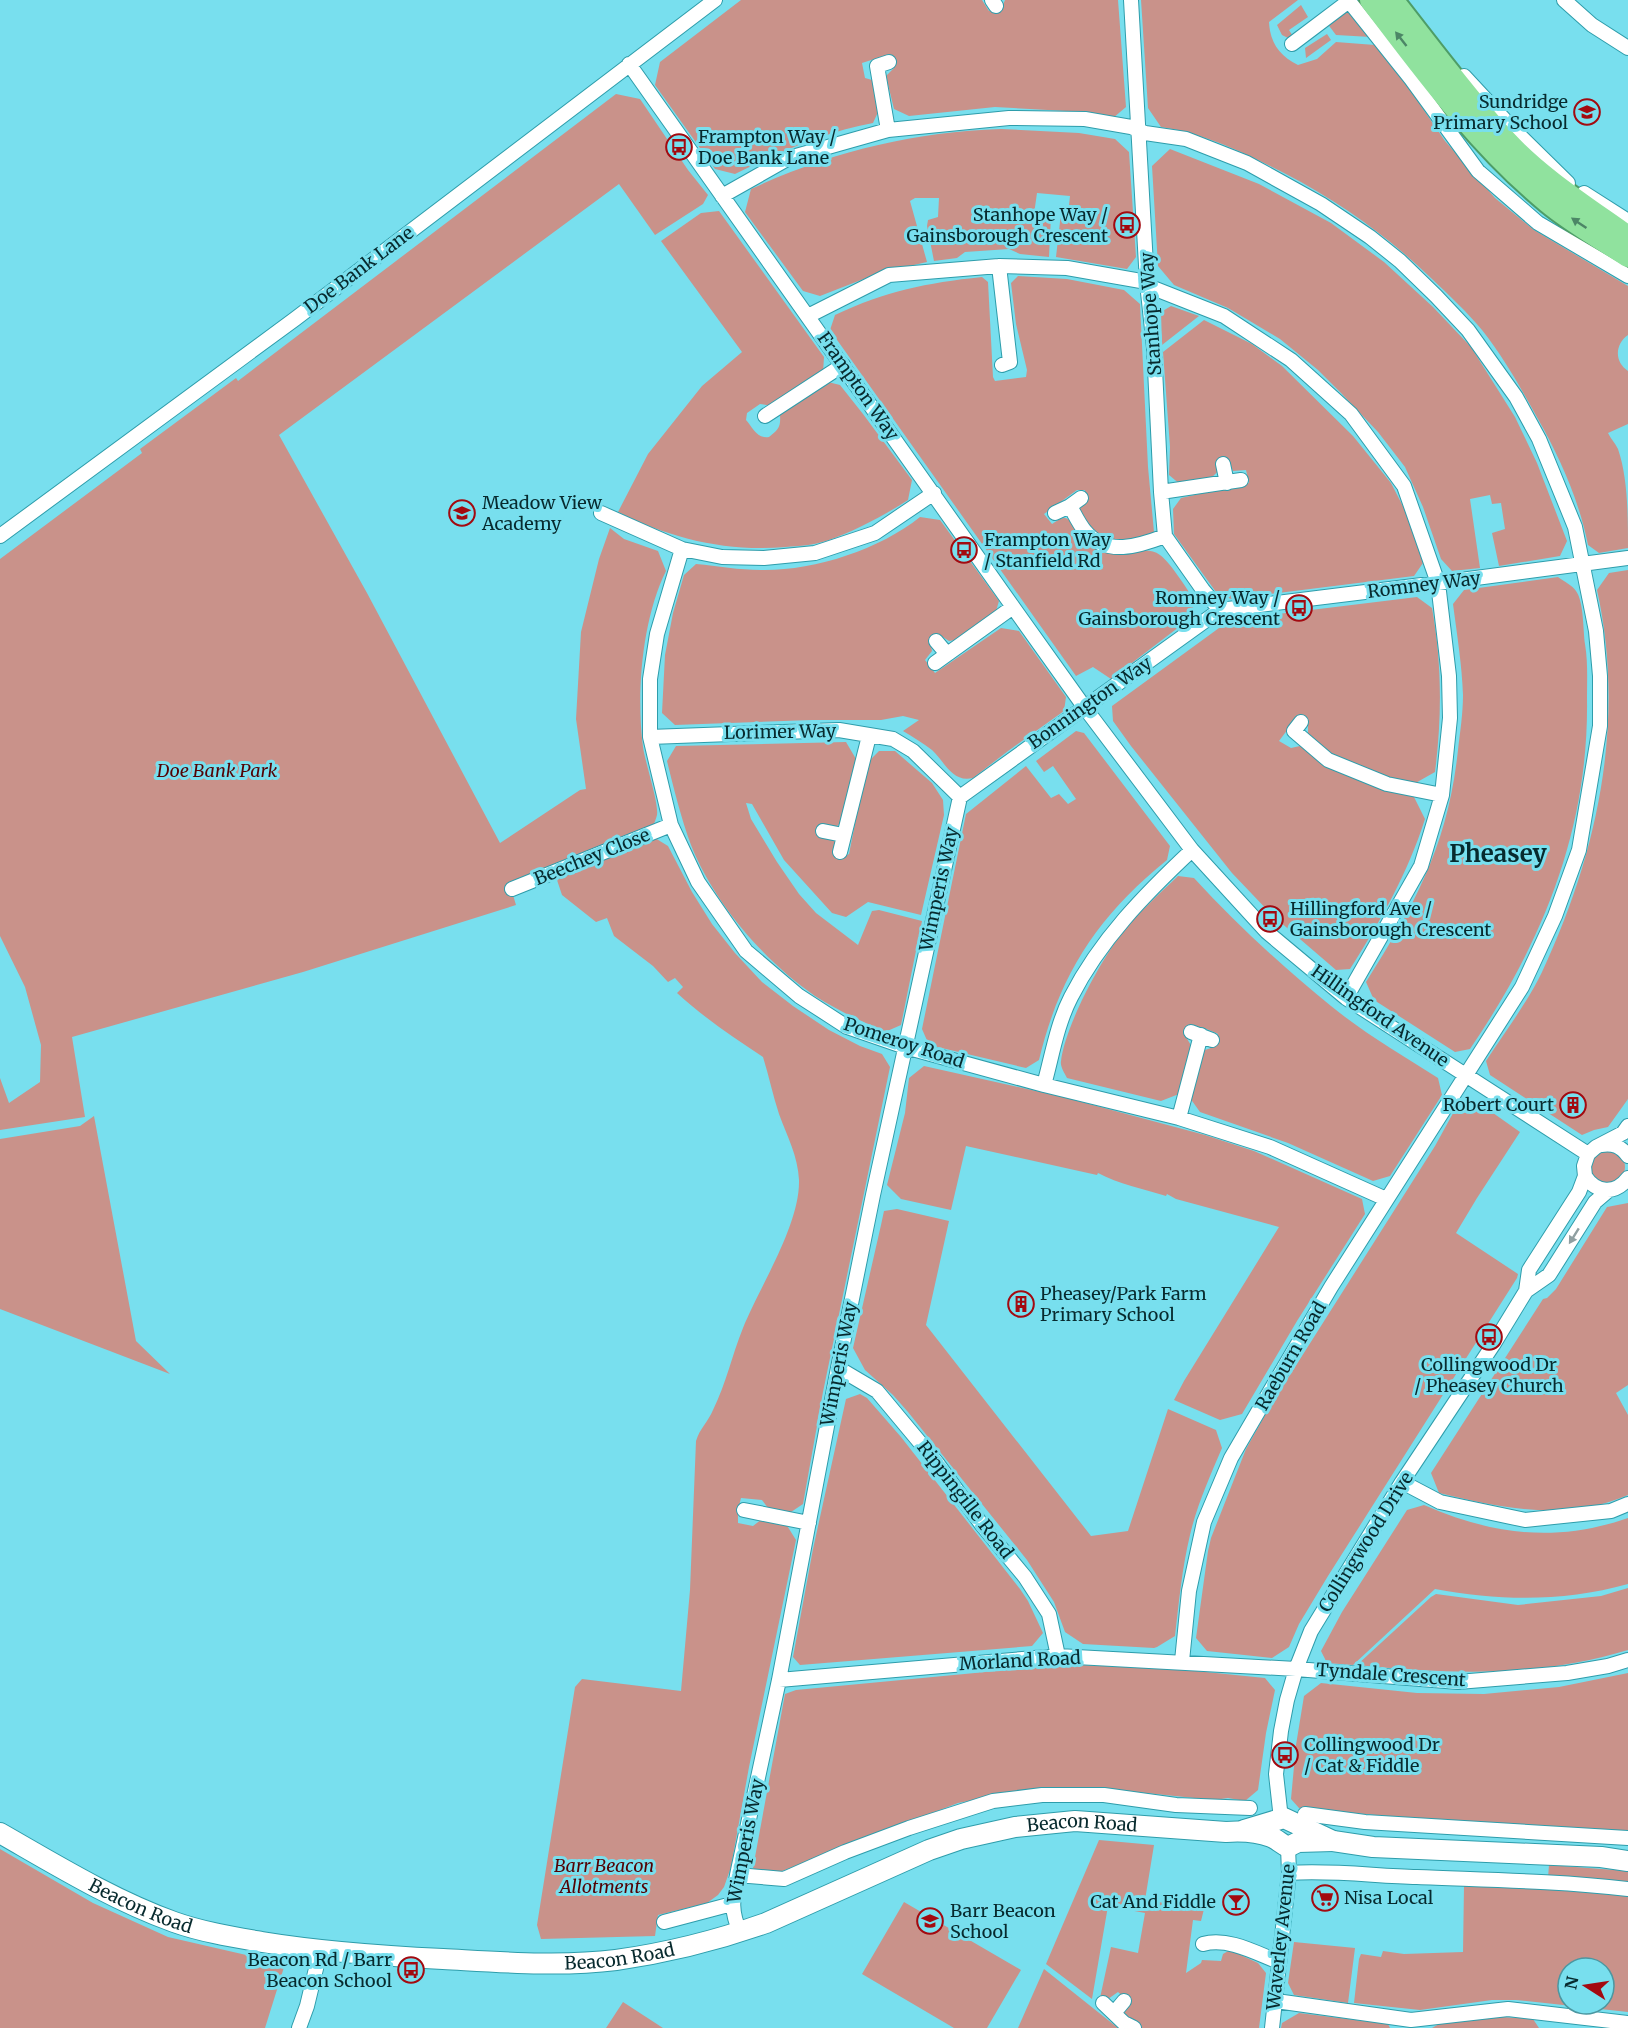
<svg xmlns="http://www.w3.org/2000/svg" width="1628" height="2028" font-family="Merriweather,serif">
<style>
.green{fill:#c9928a;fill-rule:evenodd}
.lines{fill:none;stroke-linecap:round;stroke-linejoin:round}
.minor-casing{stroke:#2e9dab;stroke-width:16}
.secondary-casing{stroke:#2e9dab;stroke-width:22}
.trunk-casing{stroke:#4e9d67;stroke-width:26}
.minor{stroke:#fff;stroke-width:14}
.secondary{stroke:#fff;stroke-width:20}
.trunk{stroke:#90e29e;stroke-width:22}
.oneway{fill:#4c8666}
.oneway2{fill:#8f9fa1}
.labels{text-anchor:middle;stroke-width:6;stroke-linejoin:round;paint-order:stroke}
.poi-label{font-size:18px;fill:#072a2e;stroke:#78dfee;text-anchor:start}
.street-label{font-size:18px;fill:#072a2e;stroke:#78dfee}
.park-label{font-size:18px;font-style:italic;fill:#540204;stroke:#78dfee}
.district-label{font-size:24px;font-weight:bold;fill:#072a2e;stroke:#78dfee}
</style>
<rect width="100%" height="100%" fill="#78dfee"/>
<path class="green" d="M741,0h241l7,11 13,-4 3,-7h113l8,107 -13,11 -29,-6 -89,-5 -86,9 -15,-7 -8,-33 8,-8 -4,-14 -28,9 3,15 7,2 6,32 -5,11c-48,9 -94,29 -138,51l-20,-5 -60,-84 5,-23z
M1141,0h157l-29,22c1,21 11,34 29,43l19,-6 19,-17 39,3 20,23 50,73 50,57 39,32 94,56v49c-13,9 -14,27 0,36v53l-20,9c3,6 7,10 10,16 10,29 10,68 10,99l-29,5 -11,-8c-9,-45 -28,-87 -50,-126 -17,-31 -34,-61 -56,-89 -15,-18 -33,-35 -51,-52 -45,-43 -91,-76 -147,-105 -37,-19 -80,-40 -123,-46l-13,-19z
M1301,5l7,12 -19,13 5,8 -4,1 -8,-4 -5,-10z
M1344,12l8,1 19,24 -35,-2 -9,-12z
M1327,34l4,6 -25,18 -1,-10z
M616,94l24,5 48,71 20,25 -5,9 -48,31 -36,-51 -340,251 88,158 133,250 80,-53 6,-1 -10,-70 5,-87 18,-73 11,-31 14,11 34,12 8,20c-24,48 -30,123 -23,176 2,15 16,56 14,68 -1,4 -3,9 -5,13l-142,57 6,20 -213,67 -231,65 13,80 -85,13v-52l9,25 31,-21 1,-37 -16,-58 -25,-51v-377l142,-106 -2,-4 96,-71 2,3z
M1001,129l78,4 36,6 14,13 7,105 -9,12 -71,-12 5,-44 7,1 2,-18 -33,-3 -3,21 17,2 -2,41 -29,-3 -11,-5 -44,3 -8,6 -23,3 -7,-35 1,-6 10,-3 1,-19h-24l-5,3 17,61 -48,11 -59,23 -17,-5 -58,-79 6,-23c80,-37 161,-57 250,-60z
M1170,149l89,35 72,39 53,39 49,45 38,40 44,70 22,46 30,78 -7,15 -61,10 -7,-33 13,-4 -4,-26 -9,1 -2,-9 -20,4 10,69 -28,3 -11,-12 -18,-52 -18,-40 -27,-35 -36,-38 -24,-24 -38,-31 -52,-31 -54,-23 -16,-19 -6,-100z
M719,211l105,146 -1,16 -50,33 -13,-2 -13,9 -1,7c7,8 11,19 23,17 9,-7 12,-10 11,-22l48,-33 12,3 23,29 49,66 -4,20c-23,15 -55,32 -82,41 -12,4 -27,5 -40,6 -60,5 -114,-8 -168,-35l30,-58 54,-68 40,-34 -81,-111 40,-28z
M1018,276l49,3 57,11 16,14 8,163 6,65c-11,10 -32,12 -46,8 -9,-3 -17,-10 -22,-18 -5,-5 -8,-10 -7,-17l6,-4v-11h-8l-33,24 8,10c3,-2 9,-6 12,-6 8,-1 26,27 38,33 19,9 42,-8 58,4 10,7 26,33 34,44l-2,18 -81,62 -18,-12 -17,9 -246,-346 5,-15c51,-24 91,-32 147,-38l6,5 5,95 2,4 31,-4 1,-7 -11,-46 -5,-41z
M1171,306l28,10 -37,29 -1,-33z
M1204,320l48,24 30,22 71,70 38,47 16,31 16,49 -9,13 -183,23 -15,-7 -42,-58 -1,-25 8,-11 68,-15 -3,-13 -13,1 -4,-10 -19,18 -29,6 -12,-10 1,-28 -7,-95z
M920,517l20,3 59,81 -5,17 -32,21 -13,2 -9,-6 -10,7 2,9 -7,9 10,13 66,-45 18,3 47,66 -2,14 -56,40 -35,27c-21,5 -28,-16 -41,-28 -9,-7 -19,-13 -29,-19l16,-11 -16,-4 -22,4h-69l-137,5 -13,-12 3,-58 8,-42 11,-38 12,-11c22,2 43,6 65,6 52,1 118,-20 159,-53z
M1628,570v529l-20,28 -14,3 -12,5 -92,-60 -4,-14c19,-29 41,-58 56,-89 56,-119 84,-252 55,-382l12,-17z
M1558,577c5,4 14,8 18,14 8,11 7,39 9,53 3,18 2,36 2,54 2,131 -44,244 -117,351l-15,3 -81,-52 -8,-18c50,-79 82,-138 92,-232 2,-18 5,-36 5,-55 -1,-30 -6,-60 -10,-91l11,-14z
M1417,597l15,11c10,55 10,109 3,164l-23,13c-36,-11 -76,-22 -104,-49v-13l-11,-6 -18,24 12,7 9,-2c39,29 67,39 114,51l11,22c-17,54 -45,103 -75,150l-14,1 -64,-55 -40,-42 -101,-127 -18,-25 -1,-15 118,-86z
M1076,731l8,2 86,113 -3,14c-69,56 -107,113 -128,200l-13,8 -97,-23 -7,-16 44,-215 60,-48 25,32 8,-4 9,10 8,-5 -23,-33 -9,6 -8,-11z
M846,742l10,17 -13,62 -7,6 -15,-3 -3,12 17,4 3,9 7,7 4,-2 18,-91 12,-12h16l37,32 11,17 1,15 -23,100 -53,-13 -22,15 -14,-4 -48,-53 -32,-56 -6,-1 5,16 26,43 22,32 17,19 42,32 14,-34 7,-1 43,11 -21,104 -16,7c-24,-11 -48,-22 -70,-36 -51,-35 -101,-93 -124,-151 -10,-27 -17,-56 -24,-84l9,-15z
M655,838l13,8 24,46 20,32 23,29 27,29 31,24 36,24 31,16 22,8 8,13 -67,325 -20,112 -15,10 -20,-6 -6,-8 -21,-2 -3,12v13l15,3 9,-7 24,5 10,16 -47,227 -18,100 -7,20 -6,8 -11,8 -49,12 -3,21 -114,3 -4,-14 38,-238 7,-8 99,12 9,-101 6,-149c4,-13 12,-19 17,-31 13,-26 19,-55 30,-82 17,-42 57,-103 56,-148 -1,-24 -12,-44 -20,-66 -6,-18 -10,-38 -16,-57 -30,-20 -60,-40 -86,-64l6,-6 -8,-9 -7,4 -15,-16 -39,-30 -7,-18 -11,4 -34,-27 -5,-15 4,-6z
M1178,876l16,2c42,46 89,89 137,128 33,27 71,49 107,72l4,17 -52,81 -17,5 -85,-38 -88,-31 -10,-14 12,-47 12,-4 4,-13c-8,-4 -22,-10 -30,-7l-2,10 6,10 -13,47 -18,7 -94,-23c-3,-6 -7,-12 -6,-17 4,-34 38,-98 59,-125 17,-22 38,-41 58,-60z
M924,1066l139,31 142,38 49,16 108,48 3,15 -68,107 -55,93 -22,6 -46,-20 10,-19 95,-154 -103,-28 -9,-5 -1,2c-22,-7 -48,-12 -68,-23l-1,2 -131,-29 -15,64 -50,-11 -14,-14 18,-72 4,-35z
M1476,1101l44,31 -43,66 -21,35 62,41 -1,4 -189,298 -29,48 -10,23 -17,11 -65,-7 -11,-13 12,-87 3,-13 35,-89 23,-41 166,-262 22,-40z
M94,1116l42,225 34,33 -170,-65v-170l80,-13z
M1591 1167a17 17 0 1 1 34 0a17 17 0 1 1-34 0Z
M1628,1203v182l-12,8 12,22v80c-61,27 -127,13 -189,-2l-8,-20 112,-174 4,-1 9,-9 51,-82z
M897,1209l52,12 -23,104 165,211 37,-5 40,-122 48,21 6,18c-12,28 -25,57 -32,87 -8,33 -11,67 -15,101l-18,11 -3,1 -71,-4 -18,-12 -11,-30 -27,-42 -119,-148 -15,-17 -28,-25 -12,-22 28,-123 3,-14z
M860,1394l7,4 34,39 119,152 8,12 15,32 -11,13 -232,19 -7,-8 20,-108 33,-150z
M1424,1505c69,30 132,38 204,13v66c-64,18 -128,17 -193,5l-82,76 -26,-2 -6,-12 21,-39 65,-102z
M1628,1588v62c-93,28 -176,24 -271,15l74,-68 5,-3 82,11 83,-9z
M1081,1665l95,4 89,9 10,12 -9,43 -8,57 -13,11 -17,-3 -14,2 -117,-12h-45l-31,3 -63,12 -181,70 -19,-2 -5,-3 32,-174 11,-4 221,-21z
M1628,1673v159l-208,-13 -121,-11 -8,-9 5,-54 8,-49 17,-13 96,10 67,1 75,-7z
M1099,1840l55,5 -9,55 59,9 -3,12 -8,-1 -7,53 15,-10 1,-3 19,1 2,-7 7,-4 28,13 8,10 -7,55h-119l-18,-12 4,-17 -8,-7 -10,7 -8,-1 11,-51 27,6 7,-40 -37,-7 -16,93 -46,-35z
M0,1849l93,54 75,34 117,27 -20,64h-265z
M1549,1865l79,6v13l-80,-6z
M1464,1886l79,3 85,7v116l-112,-12h-24l-72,10 -66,-7 5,-44 2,-5 20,3 2,-6 21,3 59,-2zM1568,1968h36v36h-36z
M904,1902l117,68 -34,58h-33l-92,-54z
M1294,1942l61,6 -7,55 -54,-8 -6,-12z
M1044,1969l74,59h-100z
M623,2002l40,26h-57z
M1299,2013l89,11 2,4h-109l1,-5z
M1501,2017l32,2 6,9h-107l7,-4z"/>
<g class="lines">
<g class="minor-casing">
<path id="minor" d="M992,0l4,6
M1131,0l16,283 7,65 7,144 4,44 38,54 17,20
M1348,0l63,79 67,92 60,52 90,53
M1564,0l28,25 36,23
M1292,44l57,-43
M629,64l384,543 72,101 107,142 75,82 79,66 242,156
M1464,76l51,55 53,52
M888,130l-11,-64 12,-4
M1584,193l44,28
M722,196l67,-38 99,-28 121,-12 76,1 46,8 14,6 41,6 61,24 74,41 49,33 30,24 36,35 32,34 48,67 23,42 36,88 21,104 4,45v50l-21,124 -24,66 -33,71 -191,300 -100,171 -27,64 -15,69 -7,70
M999,266l11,96 -8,3
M808,316l81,-41 110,-9 68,2 74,13 12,7 71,28 67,44 60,54 53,72 34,97 11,93 1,42 -8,77 -21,71 -75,132
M765,416l78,-51
M1223,464l4,19
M1161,492l80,-12
M1081,498l-11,8c5,9 9,18 15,25 21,26 54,15 80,5
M601,513l81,36 40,8 42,1 51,-5 60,-20 59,-40
M1055,513l15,-7
M0,536l295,-217 420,-319
M682,549l-25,85 -7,45v58l21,88 27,57 48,69 53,45 48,31 58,20 139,38 135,33 91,29 116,52
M936,641l11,13
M935,663l78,-56
M1301,722l-7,9 34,29 59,24 55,11
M650,737l189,-7 54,9 20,12 47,46
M960,797l260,-187 218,-27 190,-25
M823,831l20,4
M840,852l29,-116
M512,889l159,-64
M1191,1032l21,8
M1044,1085c8,-29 13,-61 27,-88 29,-57 74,-103 121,-147
M1179,1118l22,-83
M1601,1145c12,-2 20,1 27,11
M1585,1176c11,17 30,19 43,2
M1526,1291l23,-16 46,-73 14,-12
M838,1368l39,23 60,72 45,62 43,52 24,37 9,42
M1402,1482l38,20 85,18 86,-9 17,-7
M744,1510l65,13
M779,1680l279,-24 238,13 162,13 109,-9 41,-7 20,-6
M1305,1814l60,8 263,16
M1281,1819l-5,-45 5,-43 6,-31 9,-31 15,-38 91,-149 91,-137 33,-54 3,-21 50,-78 6,-16 -1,-10 4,-12 8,-7 27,-14 5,-7
M1289,1873c43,-3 86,3 128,4 71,3 141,4 211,12
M737,1875l47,4 61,-27 64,-24 84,-27 49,-6h62l72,10 74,3
M664,1922l68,-18
M740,1932c-10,-22 -7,-34 -3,-57l42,-195 59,-312 35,-173 87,-398
M1203,1944c25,-7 53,9 76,18
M1276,2001l135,19 97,-11 120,14
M1103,2003l21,20 10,5
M1114,2013l10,-12
M299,2028l8,-22 13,-54
M1272,2028l17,-155 -1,-26"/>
</g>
<g class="secondary-casing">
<g id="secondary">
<path d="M1244,1830l40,-12 49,23 40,6 228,10 27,4"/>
<path id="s1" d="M0,1833c56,32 113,67 174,89 28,10 59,15 88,20 61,10 120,14 181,17 56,3 117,8 173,1 50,-7 102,-20 150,-37l163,-73 32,-11 54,-12 60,-6 151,11c14,-1 32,0 45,5 6,2 10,7 17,10l10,-5 35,-1"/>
</g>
</g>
<g class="trunk-casing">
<path id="trunk" d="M1371,0c54,71 108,145 177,202 24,20 54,37 80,54
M1392,0c37,47 73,96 113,140 35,38 81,67 123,97"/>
</g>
<use href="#minor" class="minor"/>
<use href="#secondary" class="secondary"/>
<use href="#trunk" class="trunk"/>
</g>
<defs><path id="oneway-solid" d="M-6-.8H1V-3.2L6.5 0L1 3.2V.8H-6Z" transform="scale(1.5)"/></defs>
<g class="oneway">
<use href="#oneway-solid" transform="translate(1401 39) rotate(-128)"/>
<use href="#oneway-solid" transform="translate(1579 223) rotate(-146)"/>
</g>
<use class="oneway2" href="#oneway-solid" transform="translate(1574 1236) rotate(122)"/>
<defs>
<g id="school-ring" transform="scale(1.35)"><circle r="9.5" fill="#78dfee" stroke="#a30a10" stroke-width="1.5"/><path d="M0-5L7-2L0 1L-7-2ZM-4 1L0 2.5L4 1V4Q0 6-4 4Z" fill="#a30a10"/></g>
<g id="bus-ring" transform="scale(1.35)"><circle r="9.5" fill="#78dfee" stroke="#a30a10" stroke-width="1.5"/><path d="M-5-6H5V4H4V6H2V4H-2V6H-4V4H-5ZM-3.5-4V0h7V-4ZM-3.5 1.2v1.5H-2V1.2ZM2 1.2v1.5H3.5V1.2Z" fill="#a30a10"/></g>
<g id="building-ring" transform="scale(1.35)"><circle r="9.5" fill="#78dfee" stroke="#a30a10" stroke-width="1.5"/><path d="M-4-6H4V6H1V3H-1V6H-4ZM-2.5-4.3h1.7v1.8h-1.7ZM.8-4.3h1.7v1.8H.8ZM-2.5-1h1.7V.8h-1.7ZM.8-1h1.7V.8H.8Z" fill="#a30a10"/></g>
<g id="supermarket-ring" transform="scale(1.35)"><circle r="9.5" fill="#78dfee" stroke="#a30a10" stroke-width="1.5"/><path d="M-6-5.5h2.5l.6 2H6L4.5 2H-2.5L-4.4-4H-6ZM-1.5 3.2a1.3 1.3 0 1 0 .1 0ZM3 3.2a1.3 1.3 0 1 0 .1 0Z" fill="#a30a10"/></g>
<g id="bar-ring" transform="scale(1.35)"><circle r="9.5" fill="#78dfee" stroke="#a30a10" stroke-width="1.5"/><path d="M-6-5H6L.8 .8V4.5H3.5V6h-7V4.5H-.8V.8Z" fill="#a30a10"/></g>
</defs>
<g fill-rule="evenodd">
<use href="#school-ring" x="1587" y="112"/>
<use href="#bus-ring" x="679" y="147"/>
<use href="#bus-ring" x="1127" y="225"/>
<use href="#school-ring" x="462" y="513"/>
<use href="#bus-ring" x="964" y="550"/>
<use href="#bus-ring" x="1299" y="608"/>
<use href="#bus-ring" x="1270" y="919"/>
<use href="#building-ring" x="1573" y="1105"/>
<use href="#building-ring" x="1021" y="1304"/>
<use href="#bus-ring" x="1489" y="1337"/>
<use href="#bus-ring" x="1285" y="1755"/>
<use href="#supermarket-ring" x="1325" y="1898"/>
<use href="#bar-ring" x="1236" y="1902"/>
<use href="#school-ring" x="930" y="1921"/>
<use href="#bus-ring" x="411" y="1970"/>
</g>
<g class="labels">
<g class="poi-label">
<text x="1568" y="108" text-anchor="end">Sundridge<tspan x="1568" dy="21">Primary School</tspan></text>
<text x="698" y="143">Frampton Way /<tspan x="698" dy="21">Doe Bank Lane</tspan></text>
<text x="1108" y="221" text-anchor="end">Stanhope Way /<tspan x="1108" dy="21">Gainsborough Crescent</tspan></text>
<text x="482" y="509">Meadow View<tspan x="482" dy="21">Academy</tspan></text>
<text x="984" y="546">Frampton Way<tspan x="984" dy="21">/ Stanfield Rd</tspan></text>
<text x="1280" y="604" text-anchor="end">Romney Way /<tspan x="1280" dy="21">Gainsborough Crescent</tspan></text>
<text x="1290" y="915">Hillingford Ave /<tspan x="1290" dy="21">Gainsborough Crescent</tspan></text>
<text x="1554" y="1111" text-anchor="end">Robert Court</text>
<text x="1040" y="1300">Pheasey/Park Farm<tspan x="1040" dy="21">Primary School</tspan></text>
<text x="1489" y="1371" text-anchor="middle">Collingwood Dr<tspan x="1489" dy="21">/ Pheasey Church</tspan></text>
<text x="1304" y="1751">Collingwood Dr<tspan x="1304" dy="21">/ Cat &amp; Fiddle</tspan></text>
<text x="1344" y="1904">Nisa Local</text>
<text x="1216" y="1908" text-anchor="end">Cat And Fiddle</text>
<text x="950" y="1917">Barr Beacon<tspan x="950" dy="21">School</tspan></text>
<text x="392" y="1966" text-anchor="end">Beacon Rd / Barr<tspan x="392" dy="21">Beacon School</tspan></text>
</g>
<g class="street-label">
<text transform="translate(359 270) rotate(-37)" y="6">Doe Bank Lane</text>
<text transform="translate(1151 314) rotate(-94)" y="6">Stanhope Way</text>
<text transform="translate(858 386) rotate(55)" y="6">Frampton Way</text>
<text transform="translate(1424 585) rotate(-7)" y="6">Romney Way</text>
<text transform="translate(1090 703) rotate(-35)" y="6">Bonnington Way</text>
<text transform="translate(780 732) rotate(-1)" y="6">Lorimer Way</text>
<text transform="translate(592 857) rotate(-22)" y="6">Beechey Close</text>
<text transform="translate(939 889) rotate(-78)" y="6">Wimperis Way</text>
<text transform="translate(1380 1016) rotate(35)" y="6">Hillingford Avenue</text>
<text transform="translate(904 1043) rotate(18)" y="6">Pomeroy Road</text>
<text transform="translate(1291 1356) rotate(-60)" y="6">Raeburn Road</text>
<text transform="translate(839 1364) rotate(-79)" y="6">Wimperis Way</text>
<text transform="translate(965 1500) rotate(52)" y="6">Rippingille Road</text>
<text transform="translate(1366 1542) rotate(-58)" y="6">Collingwood Drive</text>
<text transform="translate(1020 1661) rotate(-3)" y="6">Morland Road</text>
<text transform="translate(1391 1675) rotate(4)" y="6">Tyndale Crescent</text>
<text dy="6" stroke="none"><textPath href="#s1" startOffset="1131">Beacon Road</textPath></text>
<text transform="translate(746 1841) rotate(-79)" y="6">Wimperis Way</text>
<text dy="6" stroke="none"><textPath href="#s1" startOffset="159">Beacon Road</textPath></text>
<text transform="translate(1281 1937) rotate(-84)" y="6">Waverley Avenue</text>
<text dy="6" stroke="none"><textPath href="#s1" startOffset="645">Beacon Road</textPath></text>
</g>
<g class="park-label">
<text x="217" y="777">Doe Bank Park</text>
<text x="604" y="1872">Barr Beacon<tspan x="604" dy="21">Allotments</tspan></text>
</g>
<g class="district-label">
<text x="1498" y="862">Pheasey</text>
</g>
</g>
<g transform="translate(1586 1986) rotate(282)"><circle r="28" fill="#78dfee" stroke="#4b97a1" stroke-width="1.5"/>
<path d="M0-4.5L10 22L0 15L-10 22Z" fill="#a30a10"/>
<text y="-9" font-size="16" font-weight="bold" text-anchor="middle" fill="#072a2e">N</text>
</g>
</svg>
